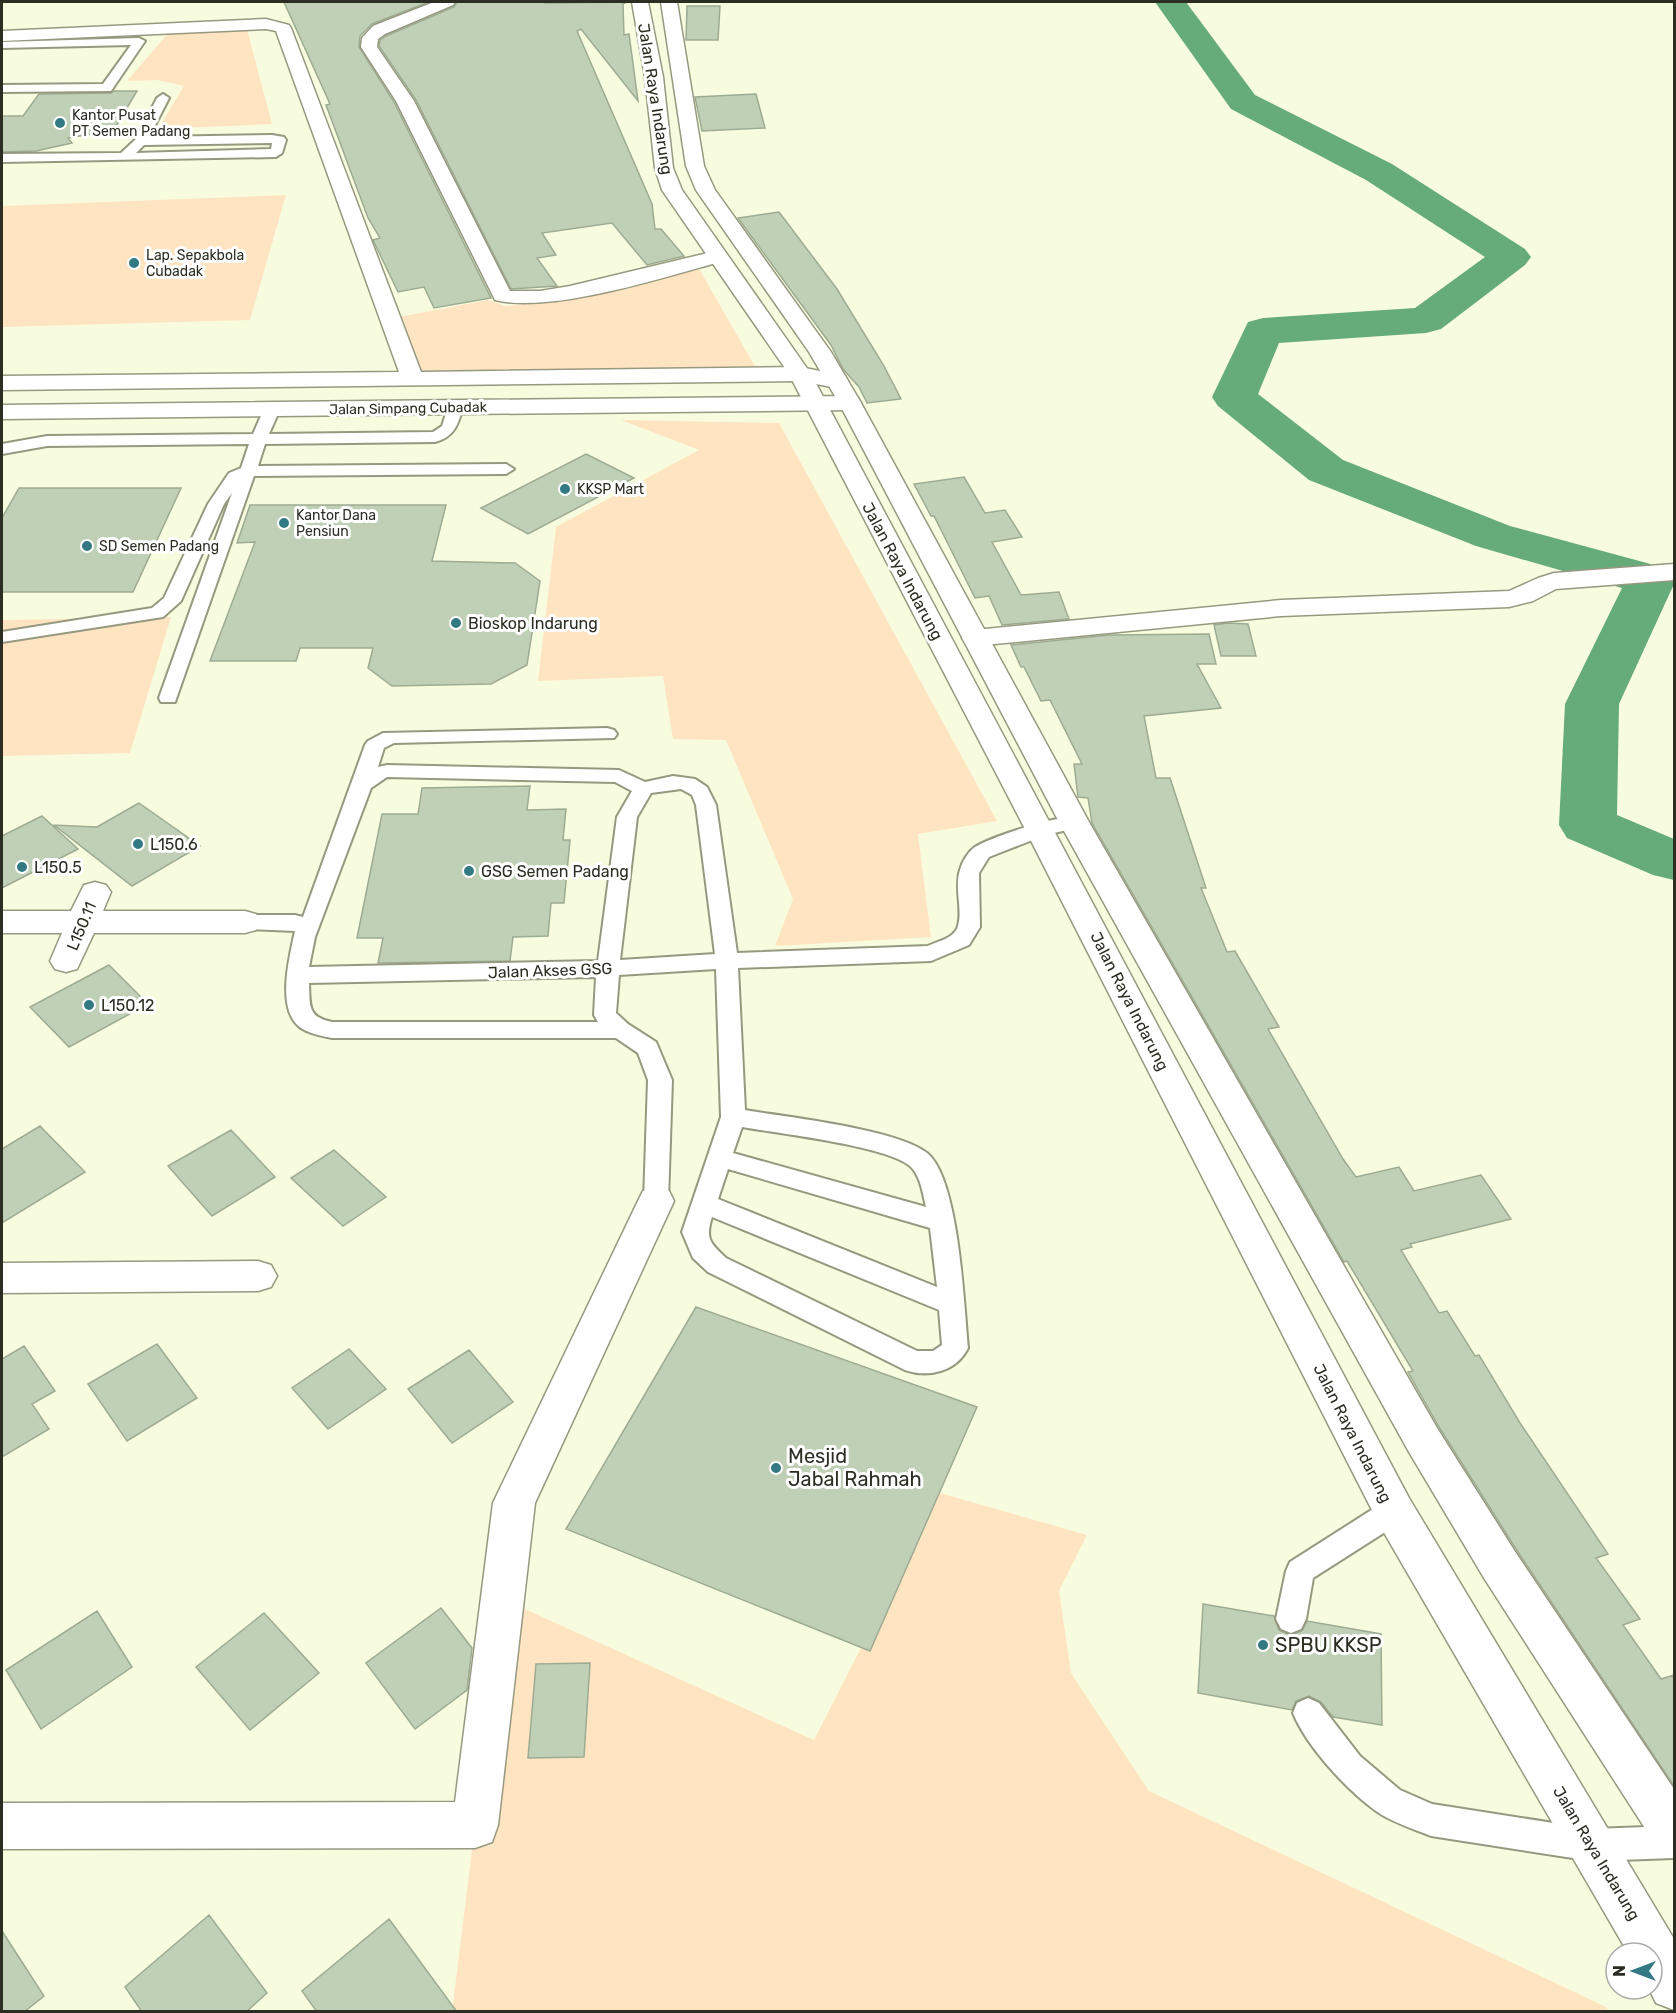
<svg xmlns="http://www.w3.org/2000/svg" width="1676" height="2013" font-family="Rubik,sans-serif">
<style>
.green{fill:#fee4c1}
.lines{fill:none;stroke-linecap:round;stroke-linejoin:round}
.river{fill:#65ac79;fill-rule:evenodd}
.building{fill:#c0d0b6;stroke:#9dab93;stroke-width:1.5}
.lane-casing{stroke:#96997f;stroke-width:4}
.street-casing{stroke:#96997f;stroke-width:3}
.highway-casing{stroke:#96997f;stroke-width:3}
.lane{fill:#fff;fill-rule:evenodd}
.street{fill:#fff;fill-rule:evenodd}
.highway{fill:#fff;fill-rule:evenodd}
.poi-dot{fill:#327984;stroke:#fff;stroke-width:2}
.labels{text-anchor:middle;stroke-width:6;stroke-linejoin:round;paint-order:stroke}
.far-poi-label{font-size:14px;fill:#2c2e23;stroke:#fff;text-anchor:start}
.far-street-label{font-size:14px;fill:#2c2e23;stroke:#fff}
.street-label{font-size:16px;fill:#2c2e23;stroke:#fff}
.poi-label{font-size:16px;fill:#2c2e23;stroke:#fff;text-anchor:start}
.near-poi-label{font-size:20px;fill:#2c2e23;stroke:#fff;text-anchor:start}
</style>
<rect width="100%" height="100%" fill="#f8fcdf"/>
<path class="green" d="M247,29l25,95 -114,5 26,-43 -27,-6 -30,1 43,-50z
M286,195l-36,125 -248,7v-121z
M698,267l63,110 -340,3 -22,-63 89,-17 17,6 70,-7z
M621,420l158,3 218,398 -79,13 13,103 -156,9 18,-47 -67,-159 -53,-1 -10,-63 -125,5 18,-154 143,-77z
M171,617l-41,136 -128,3v-136z
M940,1493l147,42 -28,56 12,82 78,118 457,216 2,4 -1156,1 23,-187 32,-224 307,139z"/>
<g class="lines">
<path class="river" d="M1155,2h31l69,93 137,69 133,85 6,8 -6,8 -84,64 -15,4 -147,10 -21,51 85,66 167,66 159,43 5,9v6l-55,120 -2,111 57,24v41l-21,-5 -86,-37 -8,-13 6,-121 57,-116 -146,-42 -167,-66 -91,-74 -6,-9 36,-75 15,-4 152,-10 70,-51 -119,-77 -135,-71z"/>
</g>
<path class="building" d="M284,2h145l-57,22 -12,12 -1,11 35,55 97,196 -57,10 -10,-21 -26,5 -25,-52 7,-2 -12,-20 -42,-113 4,-1z
M457,2h88v1l82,-1 -4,2 1,31 5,-1 9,67 -57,-72 -4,2 75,173 3,25h6l23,27 -37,9 -35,-42 -70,10 14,22 -19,3 20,28 -46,3 -95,-189 -37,-54 1,-6 6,-4 68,-29z
M687,6h33l-2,34h-32z
M114,91h23l-23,39 -46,8 4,5 -36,8 -34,1v-36h21l16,-22 72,-1z
M756,94l9,34 -63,3 -7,-34z
M779,212l58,77 47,77 17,33 -34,4 -8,-16 -16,-18 -12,-24 -93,-127z
M586,454l48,24 -106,56 -47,-26z
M964,477l21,36 20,-3 17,27 -30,5 29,53 38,-3 10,27 -67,6 -13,-29 -14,2 -41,-82h-3l-17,-32z
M19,488h162l-48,104h-131v-74z
M250,505h196l-14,56 83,2 25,18 -13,84 -36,19 -99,2 -24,-18 5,-20h-73l-4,13h-86l45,-119 -18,1z
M1228,623l20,1 8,32h-35l-7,-31z
M1209,634l7,30h-19l24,44 -77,8 12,62h14l36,110h-5l26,64 8,-1 44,76 -11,2 75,130 13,18 43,-10 15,24 67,-16 30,44 -101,25 2,3 -11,3 38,63 8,-2 28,45 4,-1 41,68 88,131 -12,4 44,61 -17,6 38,54 13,-4v111l-158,-237 -77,-122 -31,-55 5,-1 -66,-110 -3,1 -252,-439 -4,-25 -10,-1 -4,-33h8l-32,-64 -9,1 -17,-34h-3l-10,-22 98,-10z
M530,786l-3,24 39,-1 -3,31h7l-6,63h-13l-3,33 -35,1 -3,24 -132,2 5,-25h-26l25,-124h36l4,-26z
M139,803l61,43 -68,40 -78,-61 43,2z
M42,816l36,33 -76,39v-52z
M109,965l39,39 -79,43 -39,-40z
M40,1126l45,46 -83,51v-74z
M231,1130l44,47 -63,39 -44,-50z
M334,1150l52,47 -43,29 -52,-48z
M696,1307l281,100 -107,244 -304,-122z
M157,1344l40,54 -70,43 -39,-57z
M24,1346l31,45 -23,13 17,25 -47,28v-98z
M349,1349l37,40 -58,40 -36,-41z
M469,1350l44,52 -61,41 -44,-54z
M1203,1604l71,12 5,14 11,5 12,-4 5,-10 74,13 1,91 -49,-8 -12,-15 -12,-6 -13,5 -4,9 -94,-17z
M441,1608l31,40 -5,42 -52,39 -49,-66z
M97,1611l35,56 -91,62 -35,-59z
M264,1613l55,60 -69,57 -54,-63z
M590,1663l-6,94 -56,1 8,-94z
M209,1915l58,78 -21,19h-104l-17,-25z
M389,1919l68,93h-140l-15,-21z
M2,1931l42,65 -20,16h-22z"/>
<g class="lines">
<g class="lane-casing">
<path id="lane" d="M139,38l6,3 -34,50 -109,1v-7l101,-1 28,-39 -129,3v-6z
M163,94l6,4 -20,39 123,-2 12,2 2,3 -4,13 -6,4 -274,5v-8l119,-1 15,-14 21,-41zM272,143l-1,6 -135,4 8,-8z
M455,402l8,5c-5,18 -9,30 -28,35l-170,2 -7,22 248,-2 8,5 -8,5 -252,2 -79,226h-14l-2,-4 73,-205 -8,11 -43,97 -18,16 -161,25v-10l150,-24 12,-10 44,-94 21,-31 12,-5 8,-24 -202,2 -45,8v-10l45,-8 206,-2 11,-25 8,-5 8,5 -11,25 164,-2 9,-6 7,-22z
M607,728l7,2 3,4 -3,4 -220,5 -10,5 -6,19 9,-2 232,5 26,12 28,-6 22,3 12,8 9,18 21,148 191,-7c10,-5 27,-8 30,-20 5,-17 -4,-38 2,-56 2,-8 8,-18 15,-23 15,-10 89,-34 106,-30l3,5 -3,5 -36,8 -56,22 -10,16 1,54 -11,18 -38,16 -193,7 7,142c41,7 152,19 182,43 32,25 37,154 41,195 -12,24 -40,30 -63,22l-197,-98 -15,-14 -11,-26 39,-115 -5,-148 -97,6 -3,38 12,11 28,18 16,38 -4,121 -3,7 -9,3 -9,-3 -3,-7 4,-121 -10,-27 -22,-15h-284c-10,-2 -22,-4 -31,-10 -26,-18 -11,-73 -6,-97l-50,-2 -8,-2 -3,-5 3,-5 8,-2h50l8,2 62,-172 3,-4 15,-8zM387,777l228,5 17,9 -15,26 -19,144 -289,6 6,-30 56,-149zM681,789l11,6 4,10 19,149 -95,6 17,-143 14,-24zM596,977l-2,38 4,7h-266c-25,-5 -22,-17 -23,-39zM742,1127c32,6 151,19 170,41 9,10 11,27 14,39l-193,-54zM728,1169l202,59 7,59 -219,-88zM712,1217l227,93 3,35 -9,6h-16l-191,-93c-16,-15 -21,-19 -14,-41z
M1394,1498l10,4 4,9 -4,9 -91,58 -7,41 -5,10 -10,4 -10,-4 -5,-10 10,-48 4,-9 94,-60z
M1308,1698l11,5 41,53 40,34 32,14 160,25 82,-3v32l-82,3 -161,-25c-17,-7 -40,-14 -55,-25 -30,-22 -69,-64 -83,-98l4,-10z"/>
</g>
<g class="street-casing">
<path id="street" d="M434,2h21l-2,3 -68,29 -7,5 -1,8 37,54 96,190h30l30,-5 146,-35 7,2 3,4 -3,4c-58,16 -172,53 -228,39l-99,-199 -35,-54 1,-9 11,-12z
M266,19l23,6 2,3 130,344 379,-5 45,9 3,5 -3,5 -8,2 -37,-7 -798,9v-14l397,-4 -123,-341 -10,-2 -264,12v-10z
M850,396l8,2 3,5 -3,5 -8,2 -848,9v-14z
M1674,564v16l-118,9 -23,12 -24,6 -228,9 -306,30 -9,-2 -4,-6 4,-6 9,-2 306,-30 228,-9 29,-13 16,-5z
M95,882l11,3 5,7 -8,19h142l11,3 5,8 -5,8 -11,3h-151l-17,36 -11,3 -11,-3 -5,-8 12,-28h-60v-22h69l13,-26z
M656,1187l13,4 5,10 -139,302 -37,322 -6,17 -17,6 -473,1v-46l453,-1 38,-299 145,-302 5,-10z
M258,1261l13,4 6,11 -6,11 -13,4 -256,2v-30z"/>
</g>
<g class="highway-casing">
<path id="highway" d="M632,2h16l15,75 10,91 9,22 129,184 598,1124 265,441v71l-18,-7 -7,-14h3v-36h-24l-249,-429 -354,-695 -236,-455 -127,-184 -7,-22 -10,-91z
M661,2h16l27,164 11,24 116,162 30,51 228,419 348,606 77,122 160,239v64l-17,-6 -173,-269 -75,-126 -350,-630 -220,-419 -30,-51 -113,-162 -10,-24z"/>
</g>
<use href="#lane" class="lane"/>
<use href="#street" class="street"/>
<use href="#highway" class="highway"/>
</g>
<g class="poi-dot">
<circle cx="60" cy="123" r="6"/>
<circle cx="134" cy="263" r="6"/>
<circle cx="565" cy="489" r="6"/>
<circle cx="284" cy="523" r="6"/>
<circle cx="87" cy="546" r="6"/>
<circle cx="456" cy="623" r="6"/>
<circle cx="138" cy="844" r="6"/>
<circle cx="22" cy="867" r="6"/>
<circle cx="469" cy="871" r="6"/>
<circle cx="89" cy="1005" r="6"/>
<circle cx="776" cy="1468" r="6"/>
<circle cx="1263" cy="1645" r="6"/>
</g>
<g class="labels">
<g class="far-poi-label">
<text x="72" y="120">Kantor Pusat<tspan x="72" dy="16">PT Semen Padang</tspan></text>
<text x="146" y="260">Lap. Sepakbola<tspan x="146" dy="16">Cubadak</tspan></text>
<text x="577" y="494">KKSP Mart</text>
<text x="296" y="520">Kantor Dana<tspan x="296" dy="16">Pensiun</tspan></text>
<text x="99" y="551">SD Semen Padang</text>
</g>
<g class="far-street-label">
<text transform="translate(408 408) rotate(-1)" y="5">Jalan Simpang Cubadak</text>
</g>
<g class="street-label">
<text transform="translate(656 99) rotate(81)" y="6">Jalan Raya Indarung</text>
<text transform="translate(903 571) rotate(62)" y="6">Jalan Raya Indarung</text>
<text transform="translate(81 926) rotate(-67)" y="6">L150.11</text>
<text transform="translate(550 970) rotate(-2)" y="6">Jalan Akses GSG</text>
<text transform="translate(1130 1001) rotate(63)" y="6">Jalan Raya Indarung</text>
<text transform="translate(1353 1433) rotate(63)" y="6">Jalan Raya Indarung</text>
<text transform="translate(1597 1853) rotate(59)" y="6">Jalan Raya Indarung</text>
</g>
<g class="poi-label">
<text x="468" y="629">Bioskop Indarung</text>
<text x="150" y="850">L150.6</text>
<text x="34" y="873">L150.5</text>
<text x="481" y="877">GSG Semen Padang</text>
<text x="101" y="1011">L150.12</text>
</g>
<g class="near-poi-label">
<text x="788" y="1463">Mesjid<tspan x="788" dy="23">Jabal Rahmah</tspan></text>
<text x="1275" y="1652">SPBU KKSP</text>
</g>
</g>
<rect width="1676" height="2013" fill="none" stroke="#2c2e23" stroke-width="6"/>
<g transform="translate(1634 1971) rotate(270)"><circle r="28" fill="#ffffff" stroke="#ababa7" stroke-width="1.5"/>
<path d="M0-4.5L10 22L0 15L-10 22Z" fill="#327984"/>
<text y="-9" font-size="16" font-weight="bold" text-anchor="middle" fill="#2c2e23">N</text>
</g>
</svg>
